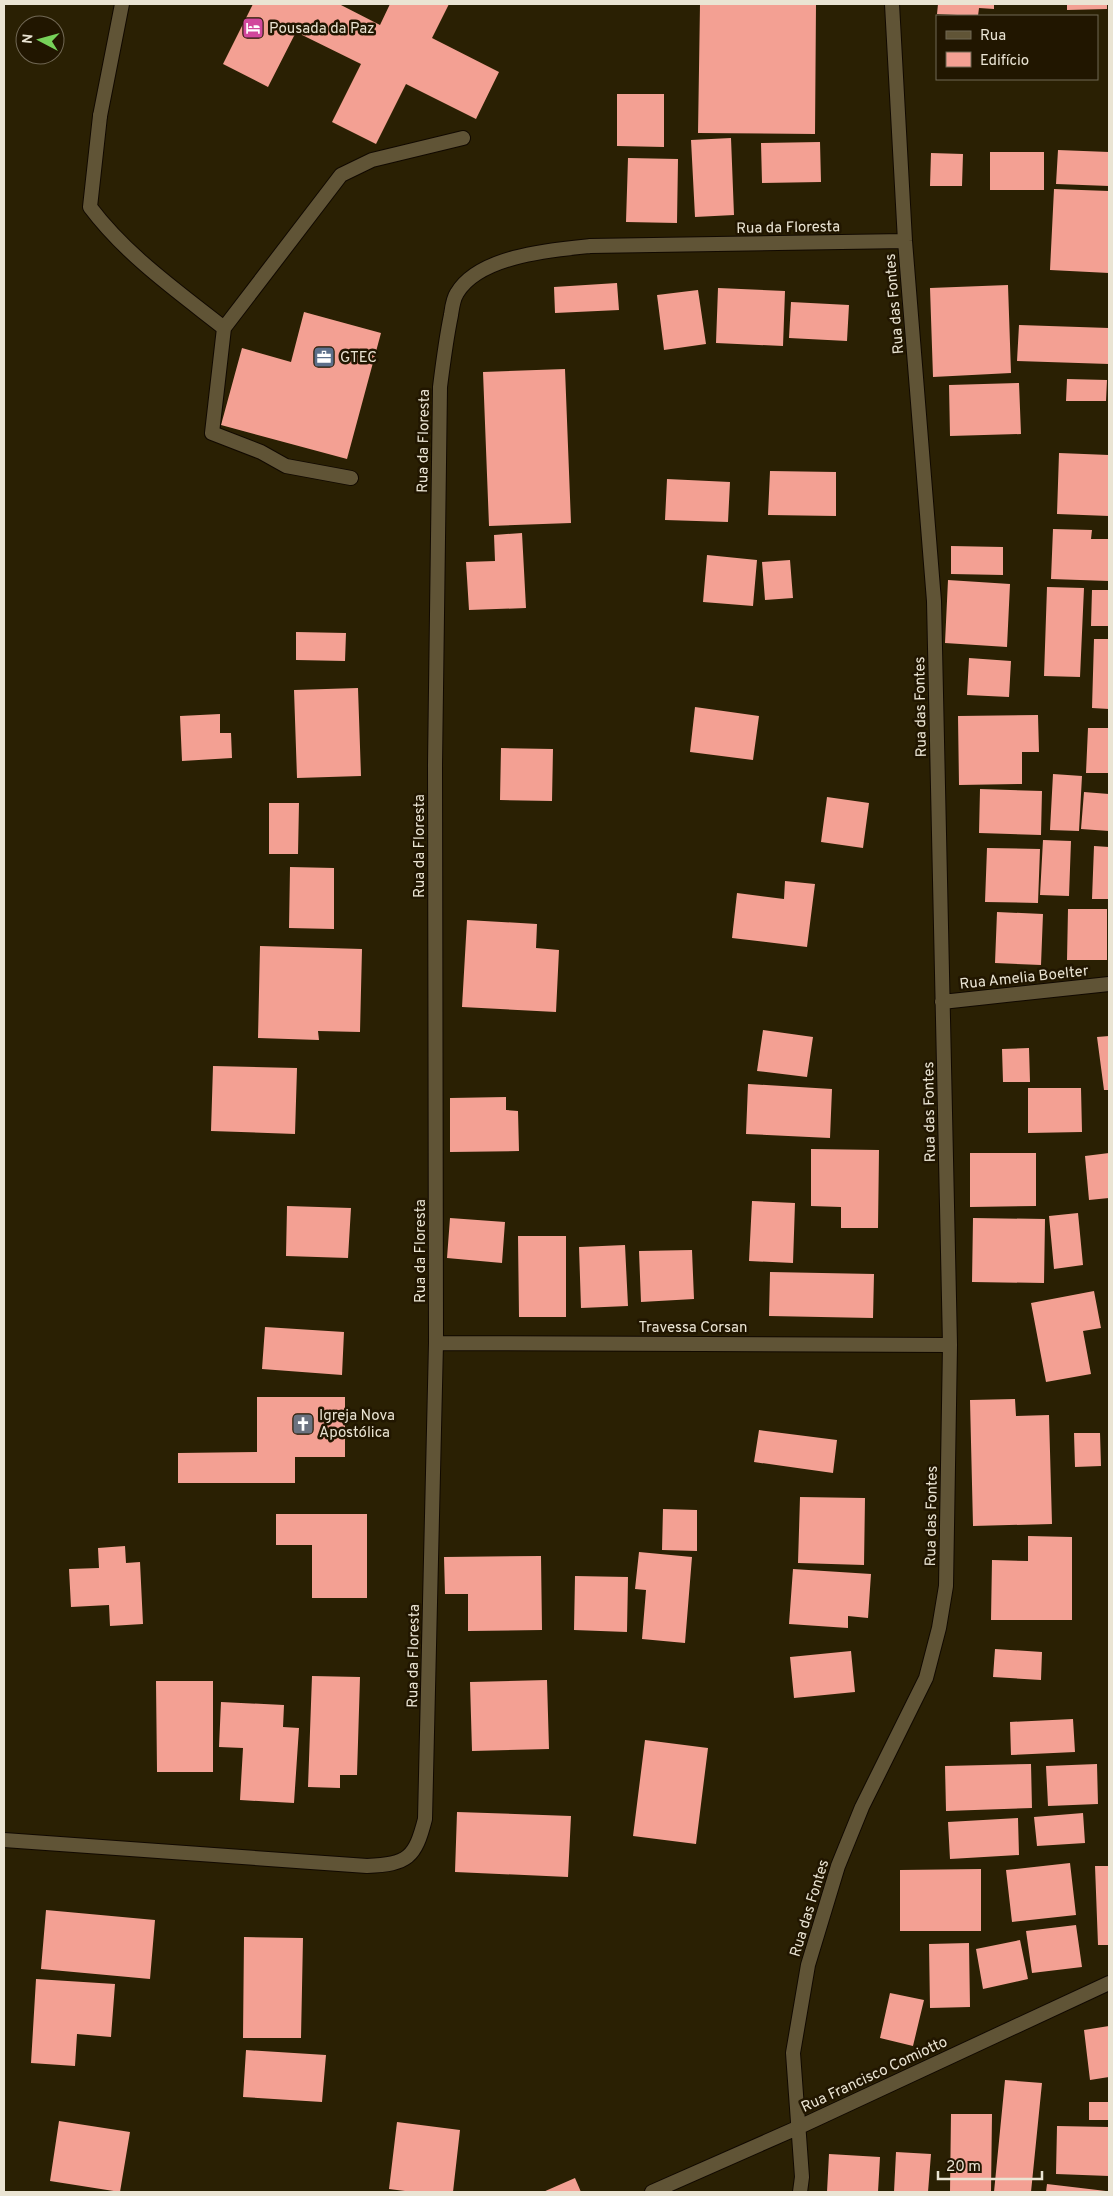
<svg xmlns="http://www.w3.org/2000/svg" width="1113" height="2196" font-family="Overpass,sans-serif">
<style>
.building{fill:#f3a093}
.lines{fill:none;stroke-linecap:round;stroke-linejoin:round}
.service-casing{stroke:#110900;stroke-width:16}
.minor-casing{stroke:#110900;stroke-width:16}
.service{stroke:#605436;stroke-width:14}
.minor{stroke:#605436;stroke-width:14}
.labels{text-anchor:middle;stroke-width:5;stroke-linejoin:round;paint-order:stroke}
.poi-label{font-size:15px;fill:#eae4d3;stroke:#211600;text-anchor:start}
.street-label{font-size:15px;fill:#eae4d3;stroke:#211600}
</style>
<rect width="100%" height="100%" fill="#2a2003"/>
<path class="building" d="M253,4h86l41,21 10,-21h59l-17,34 67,34 -23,47 -70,-35 -30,60 -44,-22 29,-58 -65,-32 -28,55 -45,-23z
M700,4h116l-1,130 -117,-1z
M938,4h56v5l-15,-1 -1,8 -41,-2z
M1067,4h40v5l-40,1z
M617,94h47v53l-47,-1z
M731,138l3,77 -39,2 -4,-77z
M820,142l1,40 -59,1 -1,-40z
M1058,150l51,2v34l-53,-2z
M990,152h54v38h-54z
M931,153l32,1 -1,32h-32z
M628,158l50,1 -1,64 -51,-1z
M1054,189l55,2v82l-59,-3z
M617,283l2,27 -64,3 -1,-26z
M1008,285l3,88 -78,4 -3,-89z
M718,288l67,3 -2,55 -67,-3z
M698,290l8,54 -42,6 -7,-55z
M791,302l58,3 -2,36 -58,-3z
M304,312l77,21 -34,126 -126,-34 21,-77 49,14z
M1019,325l90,3v36l-92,-3z
M565,369l6,154 -82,3 -6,-154z
M1067,379l40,1 -1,21h-40z
M1019,383l2,51 -71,2 -1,-51z
M1059,453l50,2v61l-52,-2z
M770,471l66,1v44l-68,-1z
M667,479l63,3 -2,40 -63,-2z
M1053,529l39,1 -1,9h18v42l-58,-2z
M522,533l4,75 -57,2 -3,-48 29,-1 -1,-26z
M951,546l52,1v28l-52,-1z
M707,555l50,5 -4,46 -50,-4z
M790,560l3,38 -28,2 -3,-38z
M948,580l62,4 -3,63 -62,-4z
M1047,587l37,1 -4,89 -36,-1z
M1092,590h17v36h-18z
M296,632l50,1 -1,28 -49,-1z
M1094,639h15v70l-17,-1z
M969,658l42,3 -2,36 -42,-2z
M358,688l3,88 -64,2 -3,-88z
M695,707l64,9 -6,44 -63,-8z
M220,714v19h11l1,25 -50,3 -2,-45z
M1038,715l1,37h-17v32l-63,1 -1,-69z
M1088,728h21v45h-23z
M501,748l52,1 -1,52 -52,-1z
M1053,774l29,2 -3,55 -29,-1z
M980,789l62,2 -1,44 -62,-2z
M1084,792l25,2v37l-28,-2z
M827,797l42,6 -6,45 -42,-6z
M269,803h30l-1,51h-29z
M1043,840l28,1 -2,55 -29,-1z
M1094,846l15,1v52h-17z
M987,848l53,1 -2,54 -53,-1z
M290,867l44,1v61l-45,-1z
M785,881l30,3 -8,63 -75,-9 5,-45 47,6z
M1068,909h39v51h-40z
M997,912l46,2 -2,51 -46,-2z
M467,920l70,4 -1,24 23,2 -3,62 -94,-5z
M260,946l102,3 -2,83 -42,-1 1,9 -61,-2z
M763,1030l50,7 -6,40 -50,-6z
M1109,1036v54h-5l-7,-53z
M1029,1048l1,34h-27l-1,-33z
M213,1066l84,2 -2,66 -84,-3z
M748,1084l84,5 -2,49 -84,-4z
M1028,1088h53l1,44 -54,1z
M506,1097v13l12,1 1,40 -69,1v-54z
M811,1149l68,1 -1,78h-37v-21l-30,-1z
M970,1153h66v53l-66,1z
M1109,1153v45l-20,2 -4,-44z
M752,1201l43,2 -2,60 -44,-2z
M287,1206l64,2 -3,50 -62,-2z
M1078,1213l5,52 -29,4 -5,-53z
M450,1218l55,4 -3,41 -55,-5z
M973,1218l72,1 -1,64 -72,-1z
M518,1236h48v81h-47z
M625,1245l3,61 -47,2 -2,-61z
M692,1250l2,49 -53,3 -2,-51z
M770,1272l104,2 -1,44 -104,-2z
M1094,1291l7,37 -18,3 8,43 -45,8 -15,-79z
M265,1327l79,5 -2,43 -80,-6z
M257,1397h88v60h-50v26h-117v-30l79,-1z
M1015,1399l1,17 33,-1 3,109 -79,2 -3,-126z
M759,1430l78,10 -4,33 -79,-11z
M1074,1433h26l1,33 -26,1z
M800,1497l65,1 -1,67 -66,-2z
M663,1509l34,1v41l-35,-1z
M276,1514h91v84h-55v-53h-36z
M1028,1536l44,1v83h-81l1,-60 36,1z
M125,1546l1,17 14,-1 3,62 -33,2 -1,-21 -38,2 -2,-38 30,-1 -1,-20z
M639,1552l53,5 -7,86 -43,-4 4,-49 -11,-1z
M541,1556l1,74 -74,1v-37h-23l-1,-37z
M793,1569l78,5 -3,44 -20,-2v12l-59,-4z
M575,1576l53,1 -1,55 -53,-2z
M995,1649l47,3 -1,28 -48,-3z
M851,1651l4,41 -61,6 -4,-41z
M312,1676l48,1 -3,98h-17v13l-32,-1z
M547,1680l2,69 -77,2 -2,-69z
M156,1681h57v91h-56z
M221,1702l63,3 -1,22 16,1 -5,75 -54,-3 3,-52 -24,-1z
M1073,1719l2,33 -64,3 -1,-33z
M645,1740l63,8 -12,96 -63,-8z
M1031,1764l1,44 -86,3 -1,-45z
M1097,1764l1,40 -50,2 -2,-40z
M457,1812l114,4 -3,61 -113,-5z
M1083,1813l2,30 -48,3 -3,-29z
M1018,1818l1,37 -69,4 -2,-37z
M1070,1863l6,52 -64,7 -6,-52z
M1095,1866h14v79h-11z
M981,1869v62h-81v-61z
M46,1910l109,10 -5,59 -109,-10z
M1076,1925l6,42 -50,6 -6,-42z
M244,1937l59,1 -2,100h-58z
M1020,1940l8,39 -45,10 -7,-40z
M969,1943l1,64 -40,1 -1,-64z
M36,1979l79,5 -4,53 -34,-3 -2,32 -44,-3z
M890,1993l34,7 -11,46 -33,-8z
M1109,2026v51l-19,3 -6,-50z
M246,2050l80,5 -4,47 -79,-5z
M1005,2080l37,3 -11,109h-37z
M1089,2102h20v18h-20z
M951,2114h41l-1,78h-41z
M59,2121l71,11 -10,60 -70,-11z
M397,2122l63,8 -7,62h-40l-24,-3z
M1057,2126l52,1v49l-53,-2z
M896,2152l35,2 -3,38h-34z
M829,2154l51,3 -2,35h-51z
M575,2178l6,14h-38z
M1047,2184l59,7v1h-60z"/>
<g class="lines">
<g class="service-casing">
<path id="service" d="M100,116l-10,91c36,48 87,84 134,121l-12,105 49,19 25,14 65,12
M224,328l117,-153 31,-15 91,-22"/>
</g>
<g class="minor-casing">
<path id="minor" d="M100,116l22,-112
M942,1002l167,-18
M436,1343l514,2
M4,1840l363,26c41,-2 48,-8 58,-47l11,-476 -1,-578 5,-378c3,-24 6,-48 11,-72 1,-7 2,-16 6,-22 22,-37 93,-43 133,-47l315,-5
M652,2192l145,-64 312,-145
M800,2192l2,-15 -9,-124 15,-88 30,-99 24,-59 64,-129 13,-50 7,-42 4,-241 -16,-744 -29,-360 -13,-237"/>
</g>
<use href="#service" class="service"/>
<use href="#minor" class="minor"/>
</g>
<defs>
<g id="hotel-square" transform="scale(1.125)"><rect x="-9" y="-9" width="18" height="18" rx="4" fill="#d1479c" stroke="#211600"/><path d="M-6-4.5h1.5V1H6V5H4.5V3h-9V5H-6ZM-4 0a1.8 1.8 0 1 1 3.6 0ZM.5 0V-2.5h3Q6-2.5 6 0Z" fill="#fff"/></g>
<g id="office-square" transform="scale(1.125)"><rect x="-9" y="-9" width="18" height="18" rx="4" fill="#5c6f8a" stroke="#211600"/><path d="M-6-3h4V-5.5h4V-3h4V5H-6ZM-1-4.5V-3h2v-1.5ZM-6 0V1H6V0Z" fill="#fff"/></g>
<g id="church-square" transform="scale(1.125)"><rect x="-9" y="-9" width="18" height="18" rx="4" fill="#6b7280" stroke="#211600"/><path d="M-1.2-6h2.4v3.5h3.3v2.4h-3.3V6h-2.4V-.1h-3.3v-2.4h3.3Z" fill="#fff"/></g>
</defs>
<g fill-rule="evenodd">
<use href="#hotel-square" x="253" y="28"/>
<use href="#office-square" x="324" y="357"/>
<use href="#church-square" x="303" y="1424"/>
</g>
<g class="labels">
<g class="poi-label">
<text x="269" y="33">Pousada da Paz</text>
<text x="340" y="362">GTEC</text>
<text x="319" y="1420">Igreja Nova<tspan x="319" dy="17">Apostólica</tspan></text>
</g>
<g class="street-label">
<text transform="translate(788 227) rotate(-1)" y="5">Rua da Floresta</text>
<text transform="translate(894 304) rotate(-95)" y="5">Rua das Fontes</text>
<text transform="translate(423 441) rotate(-89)" y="5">Rua da Floresta</text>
<text transform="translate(920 707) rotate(-91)" y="5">Rua das Fontes</text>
<text transform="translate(419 846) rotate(-90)" y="5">Rua da Floresta</text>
<text transform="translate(1024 977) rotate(-6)" y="5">Rua Amelia Boelter</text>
<text transform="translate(929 1112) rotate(-91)" y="5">Rua das Fontes</text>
<text transform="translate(420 1251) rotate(-90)" y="5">Rua da Floresta</text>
<text x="693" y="1332">Travessa Corsan</text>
<text transform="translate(931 1516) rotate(-89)" y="5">Rua das Fontes</text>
<text transform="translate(413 1656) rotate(-89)" y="5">Rua da Floresta</text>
<text transform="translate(809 1908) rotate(-73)" y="5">Rua das Fontes</text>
<text transform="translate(874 2074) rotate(-25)" y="5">Rua Francisco Comiotto</text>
</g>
</g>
<rect width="1113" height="2196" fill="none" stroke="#eae4d3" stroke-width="10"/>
<rect x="936" y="15" width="162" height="65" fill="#211600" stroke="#716854"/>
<rect x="946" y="31" width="25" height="8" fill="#605436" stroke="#716854"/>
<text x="980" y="40" font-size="15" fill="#eae4d3">Rua</text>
<rect x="946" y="52" width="25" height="15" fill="#f3a093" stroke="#716854"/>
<text x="980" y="65" font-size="15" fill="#eae4d3">Edifício</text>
<g transform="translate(40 40) rotate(276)"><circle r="24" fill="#211600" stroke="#716854"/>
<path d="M0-4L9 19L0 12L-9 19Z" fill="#77d259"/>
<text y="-8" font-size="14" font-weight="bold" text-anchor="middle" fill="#eae4d3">N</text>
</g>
<path d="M938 2171v8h104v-8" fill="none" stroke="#eae4d3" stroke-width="2.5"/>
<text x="946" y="2171" font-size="15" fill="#eae4d3" stroke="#211600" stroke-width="4" paint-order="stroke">20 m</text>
</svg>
